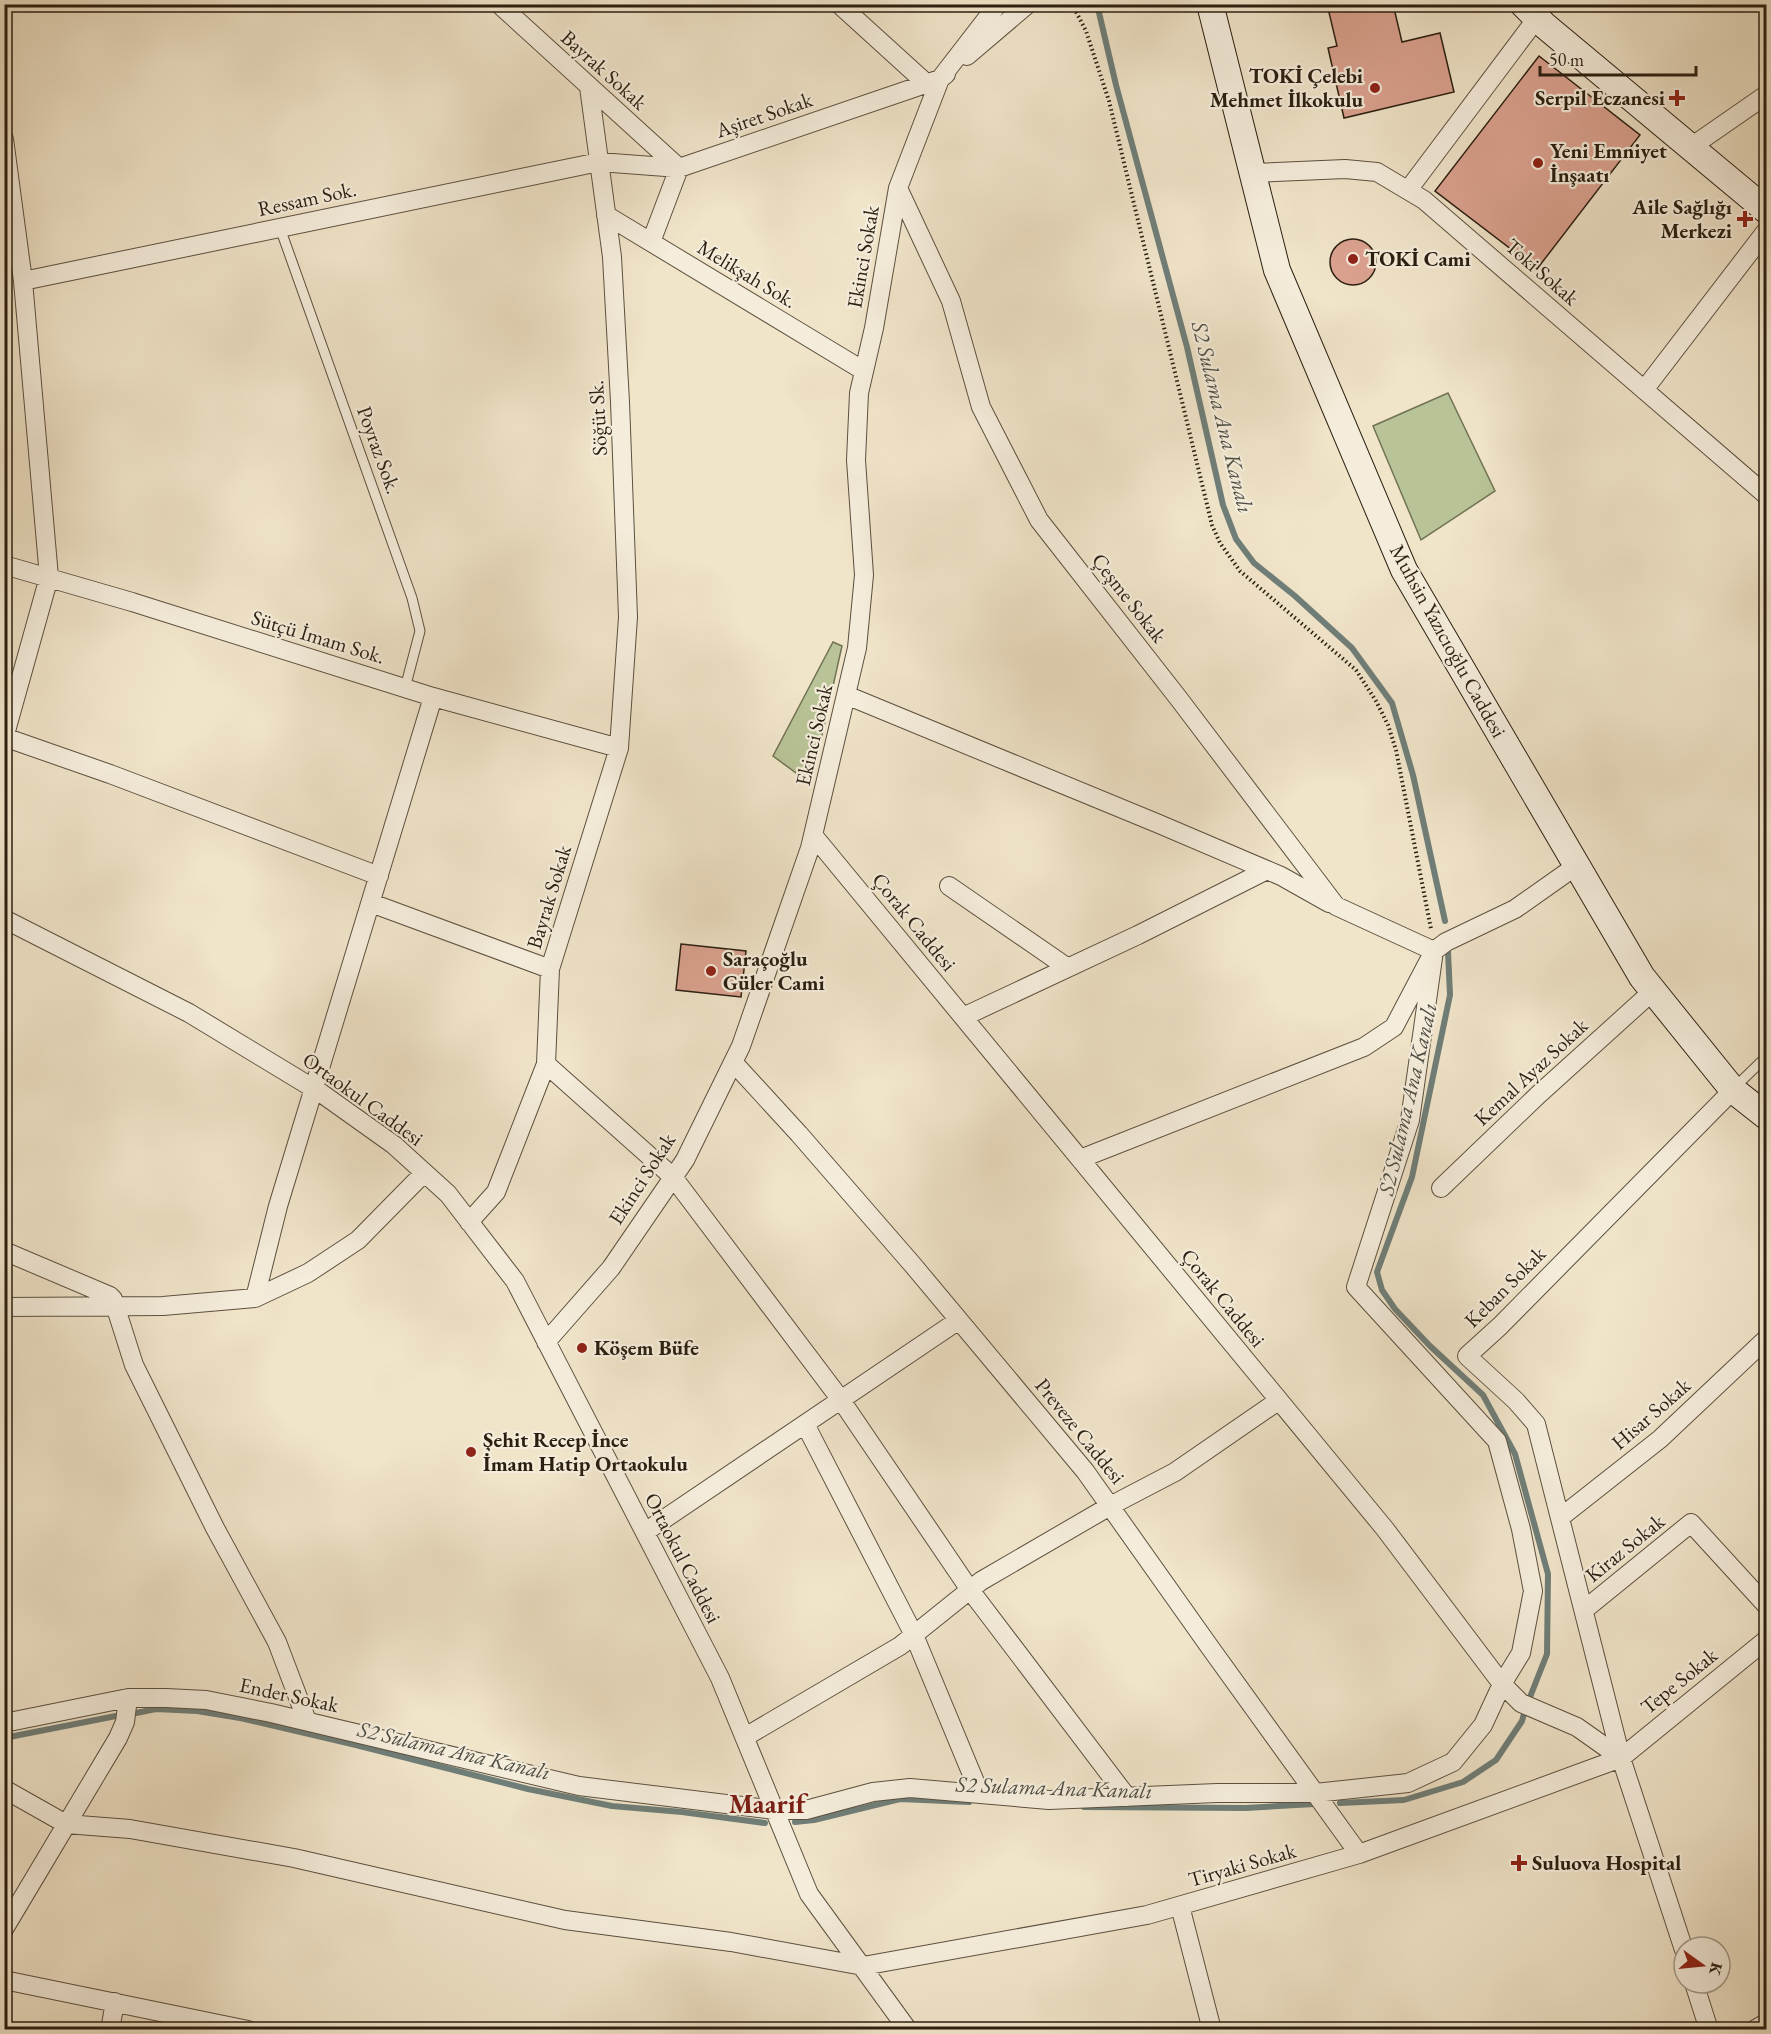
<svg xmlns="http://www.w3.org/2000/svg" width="1771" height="2034" font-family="'EB Garamond',serif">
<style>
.green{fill:#b8c497;stroke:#727254;stroke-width:1.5}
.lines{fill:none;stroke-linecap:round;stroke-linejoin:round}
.stream{stroke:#6f7e78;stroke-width:6}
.building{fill:#dba290;stroke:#2b1f11;stroke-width:1.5}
.lane-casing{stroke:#5c503f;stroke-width:11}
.street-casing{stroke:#5c503f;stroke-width:20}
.secondary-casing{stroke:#2b1f11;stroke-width:28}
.path{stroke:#2b1f11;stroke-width:4;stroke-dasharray:1.5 3;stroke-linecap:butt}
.lane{stroke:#f5eddc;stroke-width:9}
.street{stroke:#f5eddc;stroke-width:18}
.secondary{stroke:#f5eddc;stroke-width:26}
.poi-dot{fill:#8f2418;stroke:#f5eddc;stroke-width:2}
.labels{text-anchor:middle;stroke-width:4.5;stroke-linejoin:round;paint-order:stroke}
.street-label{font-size:21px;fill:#2b1f11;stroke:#f5eddc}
.poi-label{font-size:21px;font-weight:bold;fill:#2b1f11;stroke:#f5eddc;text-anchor:start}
.water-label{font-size:22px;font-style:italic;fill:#4d4e45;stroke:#f5eddc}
.district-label{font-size:27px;font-weight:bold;fill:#7a1f14;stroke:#f5eddc}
</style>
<rect width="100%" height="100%" fill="#f0e4c9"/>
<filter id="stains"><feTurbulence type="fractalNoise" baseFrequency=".00333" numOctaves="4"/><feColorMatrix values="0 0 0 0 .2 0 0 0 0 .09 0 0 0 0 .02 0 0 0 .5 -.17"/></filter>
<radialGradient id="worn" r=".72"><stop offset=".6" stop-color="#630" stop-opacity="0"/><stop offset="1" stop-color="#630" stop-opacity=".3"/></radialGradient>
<path class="green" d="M1448,393l47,98 -74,49 -48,-114z
M833,642l9,4 -31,138 -38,-28z"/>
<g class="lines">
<path class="stream" d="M1097,4l19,81 71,262 36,158 13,34 18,24 41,33 57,52 40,55 21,72 32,146
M1448,951l2,44 -38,182 -35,95 5,18 13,19 35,37 53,49 32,59 33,120 -1,80 -17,43
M136,1713l20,-4 41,2 43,7 116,27 172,44 84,17 70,6 83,11
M4,1738l112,-22
M1340,1803l64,-3 59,-18 33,-22 26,-39 3,-11
M1084,1807l162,1 68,-4
M795,1822l19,-2 86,-21 69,3"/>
</g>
<path class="building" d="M1327,4h66l9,38 38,-9 14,59 -110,26 -16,-70 9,-2z
M1539,56l101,79 -103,134 -102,-78z
M1330 262a23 23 0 1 1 46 0a23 23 0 1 1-46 0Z
M681,944l65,7 -5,46 -65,-7z"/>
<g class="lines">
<g class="lane-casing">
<path id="lane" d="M280,228l132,370 8,33 -15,57
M1734,1088l32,-31"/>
</g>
<g class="street-casing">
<path id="street" d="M499,4l180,164 -28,74
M839,4l88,80
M967,56l61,-52
M4,139l19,142 26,296 -45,161
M1691,147l75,-52
M1254,173l91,-4 32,3 47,28 342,295
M1408,190l129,-172
M606,215l258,156
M23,281l576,-119 80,6 261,-89 6,-5
M1644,390l122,-159
M4,565l128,37 301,95 186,51
M846,695l313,129 122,52 48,27
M4,737l106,37 269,102
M813,835l572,694 117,155 19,19 56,24 44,31
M949,886l119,82
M371,903l179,66
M4,919l185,94 132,80 73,52 54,49 67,87 205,397 89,216 99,136
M963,1017l175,-82 129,-65
M733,1062l66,72 113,130 173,207 124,175 150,208
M546,1064l4,-95 69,-221 9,-131 -8,-215 -8,-145 -23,-170
M1080,1159l284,-112 30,-20 40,-76 12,-9 69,-33 61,-43
M1441,1188l97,-93 115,-104
M469,1222l27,-30 50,-128 127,113 168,223 129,190 157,207
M4,1251l106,45 3,3 21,66 81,163 62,114 30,79
M255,1298l23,-92 155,-509
M4,1307l159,-1 92,-8 53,-25 50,-33 66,-67
M546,1342l65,-74 74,-108 56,-114 69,-198 47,-200 7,-73 -8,-115 3,-67 15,-65 24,-140 42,-109 58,-75
M805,1424l109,211 66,159
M1561,1517l99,-78 106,-100
M645,1532l314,-212
M1584,1610l107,-87 75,82
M4,1723l124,-25h38l40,2 65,13 308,73 196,24h31l67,-18 37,-4 139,12 168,-7h98l93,-10 45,-21 30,-37 19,-41 19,-31 12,-62 -12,-62 -24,-88 -141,-154 54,-167 24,-169 -98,-45 -157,-207 -140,-179 -58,-113 -30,-106 -53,-113
M745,1737l155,-91 81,-65 129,-75 65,-34 103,-71
M4,1789l62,35 64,5 164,29 271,62 166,22 132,24 284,-51 212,-61 262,-96 145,-118
M1180,1906l32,124
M4,1929l114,-191 7,-16 3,-24
M1684,1950l-63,-192 -85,-334 -20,-23 -49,-45 33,-30 233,-236
M4,1980l244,50
M1694,1983l15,47
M110,2030l5,-28
M1754,2030l12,-7"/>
</g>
<g class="secondary-casing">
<path id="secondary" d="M1210,4l67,266 127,300 238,407 91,113 33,26
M1523,4l21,21 222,185"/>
</g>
<path class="path" d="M1072,4l14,27 23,70 103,424 8,18 20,28 116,99 20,31 12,24 8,25 35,179"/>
<use href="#lane" class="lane"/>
<use href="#street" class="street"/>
<use href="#secondary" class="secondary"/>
</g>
<g class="poi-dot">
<circle cx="1375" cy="88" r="6"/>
<path d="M1674 89h6v6h6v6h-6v6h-6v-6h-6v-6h6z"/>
<circle cx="1538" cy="163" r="6"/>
<path d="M1742 210h6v6h6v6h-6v6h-6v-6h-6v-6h6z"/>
<circle cx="1353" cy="259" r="6"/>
<circle cx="711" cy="971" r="6"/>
<circle cx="582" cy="1348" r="6"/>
<circle cx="471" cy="1452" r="6"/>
<path d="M1516 1854h6v6h6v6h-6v6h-6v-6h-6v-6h6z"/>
</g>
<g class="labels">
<g class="street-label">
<text transform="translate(604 70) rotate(42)" y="7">Bayrak Sokak</text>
<text transform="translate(764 115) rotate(-19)" y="7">Aşiret Sokak</text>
<text transform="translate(307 199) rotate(-12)" y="7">Ressam Sok.</text>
<text transform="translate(863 257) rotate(-80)" y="7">Ekinci Sokak</text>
<text transform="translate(1542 272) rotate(41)" y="7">Toki Sokak</text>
<text transform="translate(747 274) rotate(31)" y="7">Melikşah Sok.</text>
<text transform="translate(598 418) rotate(-93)" y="7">Söğüt Sk.</text>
<text transform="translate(379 450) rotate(70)" y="7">Poyraz Sok.</text>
<text transform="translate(1129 598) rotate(52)" y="7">Çeşme Sokak</text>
<text transform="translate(318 637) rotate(17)" y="7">Sütçü İmam Sok.</text>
<text transform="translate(1448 641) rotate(61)" y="7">Muhsin Yazıcıoğlu Caddesi</text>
<text transform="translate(814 735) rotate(-77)" y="7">Ekinci Sokak</text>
<text transform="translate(549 897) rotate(-73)" y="7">Bayrak Sokak</text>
<text transform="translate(914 922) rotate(51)" y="7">Çorak Caddesi</text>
<text transform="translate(1531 1072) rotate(-43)" y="7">Kemal Ayaz Sokak</text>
<text transform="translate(363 1099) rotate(36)" y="7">Ortaokul Caddesi</text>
<text transform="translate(642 1179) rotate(-57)" y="7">Ekinci Sokak</text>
<text transform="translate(1505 1287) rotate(-45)" y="7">Keban Sokak</text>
<text transform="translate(1223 1298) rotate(51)" y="7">Çorak Caddesi</text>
<text transform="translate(1651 1414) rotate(-41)" y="7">Hisar Sokak</text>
<text transform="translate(1080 1431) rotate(51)" y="7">Preveze Caddesi</text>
<text transform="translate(1625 1548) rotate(-39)" y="7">Kiraz Sokak</text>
<text transform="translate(683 1558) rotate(63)" y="7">Ortaokul Caddesi</text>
<text transform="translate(1679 1681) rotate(-39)" y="7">Tepe Sokak</text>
<text transform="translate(289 1695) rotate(12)" y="7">Ender Sokak</text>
<text transform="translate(1242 1865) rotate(-16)" y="7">Tiryaki Sokak</text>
</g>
<g class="poi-label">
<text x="1363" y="83" text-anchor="end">TOKİ Çelebi<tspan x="1363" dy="24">Mehmet İlkokulu</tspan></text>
<text x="1665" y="105" text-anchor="end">Serpil Eczanesi</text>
<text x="1550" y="158">Yeni Emniyet<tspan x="1550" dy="24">İnşaatı</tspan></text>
<text x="1732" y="214" text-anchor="end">Aile Sağlığı<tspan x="1732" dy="24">Merkezi</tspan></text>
<text x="1365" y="266">TOKİ Cami</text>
<text x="723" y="966">Saraçoğlu<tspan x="723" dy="24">Güler Cami</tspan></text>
<text x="594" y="1355">Köşem Büfe</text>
<text x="483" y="1447">Şehit Recep İnce<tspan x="483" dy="24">İmam Hatip Ortaokulu</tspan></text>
<text x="1532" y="1870">Suluova Hospital</text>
</g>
<g class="water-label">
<text transform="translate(1223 417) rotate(76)" y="8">S2 Sulama Ana Kanalı</text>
<text transform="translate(1407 1099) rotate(-77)" y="8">S2 Sulama Ana Kanalı</text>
<text transform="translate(454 1750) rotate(13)" y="8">S2 Sulama Ana Kanalı</text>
<text transform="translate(1054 1787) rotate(2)" y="8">S2 Sulama Ana Kanalı</text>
</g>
<g class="district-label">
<text x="767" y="1813">Maarif</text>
</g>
</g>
<rect width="1771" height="2034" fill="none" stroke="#f0e4c9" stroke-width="24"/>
<rect x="6" y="6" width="1759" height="2022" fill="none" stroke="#2b1f11" stroke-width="3"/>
<rect x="12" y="12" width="1747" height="2010" fill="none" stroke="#2b1f11" stroke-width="1.5"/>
<g transform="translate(1702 1965) rotate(105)"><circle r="28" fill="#f5eddc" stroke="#a49b8b" stroke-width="1.5"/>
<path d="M0-4.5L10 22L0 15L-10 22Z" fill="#8f2418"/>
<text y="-9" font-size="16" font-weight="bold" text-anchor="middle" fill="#2b1f11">K</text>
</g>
<path d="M1540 66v9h156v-9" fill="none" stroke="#2b1f11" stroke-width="3"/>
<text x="1549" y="66" font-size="18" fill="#2b1f11" stroke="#f5eddc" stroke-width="4.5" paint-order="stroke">50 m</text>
<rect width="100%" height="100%" filter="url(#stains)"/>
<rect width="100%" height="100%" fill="url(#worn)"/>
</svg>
